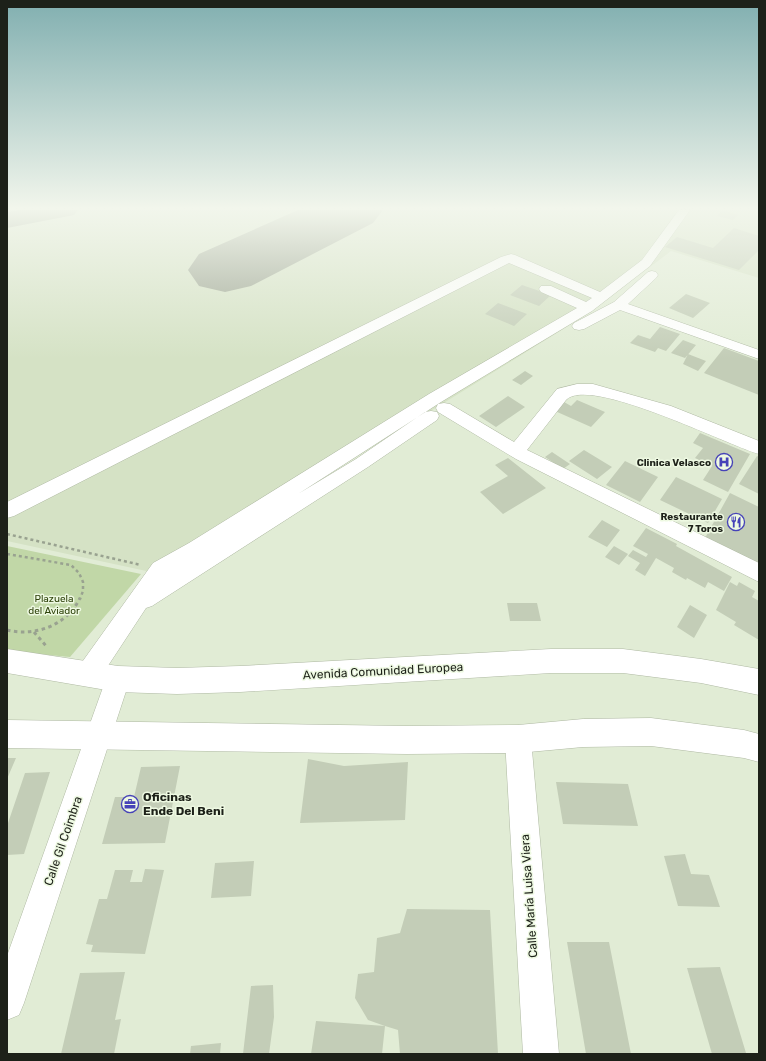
<svg xmlns="http://www.w3.org/2000/svg" width="766" height="1061" font-family="Rubik,sans-serif">
<style>
.built{fill:#d5e2c5}
.green{fill:#c1d7a7}
.lines{fill:none;stroke-linecap:round;stroke-linejoin:round}
.taxiway{fill:#9aa290;fill-rule:evenodd}
.runway{fill:#9aa290;fill-rule:evenodd}
.building{fill:#c3cdb7}
.minor-casing{stroke:#afb9a3;stroke-width:1}
.major-casing{stroke:#afb9a3;stroke-width:1}
.path-far1{stroke:#99a290;stroke-width:2.5;stroke-dasharray:3 3;stroke-linecap:butt}
.path{stroke:#99a290;stroke-width:3;stroke-dasharray:3.5 3.5;stroke-linecap:butt}
.minor{fill:#fff;fill-rule:evenodd}
.major{fill:#fff;fill-rule:evenodd}
.labels{text-anchor:middle;stroke-width:3;stroke-linejoin:round;paint-order:stroke}
.poi-label{font-size:10px;font-weight:bold;fill:#1d2119;stroke:#eef9e2;text-anchor:end}
.park-label{font-size:10px;fill:#2e420b;stroke:#eef9e2}
.near-street-label{font-size:12px;fill:#1d2119;stroke:#eef9e2}
.near-poi-label{font-size:12px;font-weight:bold;fill:#1d2119;stroke:#eef9e2;text-anchor:start}
</style>
<rect width="100%" height="100%" fill="#e1ecd5"/>
<path class="built" d="M7,210h752v68l-88,-27 -80,61 -426,263 -158,-34z"/>
<path class="green" d="M7,546l134,28 -71,83 -63,-6z"/>
<g class="lines">
<path class="taxiway" d="M20,210h58l-4,5 -67,13v-16z"/>
<path class="runway" d="M298,210h85l-10,13 -122,63 -26,6 -26,-6 -11,-16 11,-16z"/>
</g>
<path class="building" d="M722,210l16,5 -5,5 -16,-4z
M734,228l25,8v14l-20,20 -74,-23 12,-10 36,11z
M522,285l29,10 -12,11 -29,-11z
M686,294l24,9 -17,15 -24,-10z
M498,303l29,11 -13,12 -29,-12z
M660,327l20,7 -14,17 -8,-3 -3,4 -25,-9 8,-8 12,4z
M683,340l13,5 -11,13 -14,-5z
M724,348l35,13v34l-55,-22z
M688,354l18,7 -8,10 -15,-7z
M525,371l8,5 -12,9 -9,-5z
M508,396l17,11 -29,20 -17,-11z
M577,400l28,12 -14,15 -36,-16 9,-9 7,4z
M700,433l50,21 -22,38 -25,-12 9,-14 -17,-8 8,-10 -10,-5z
M584,450l28,17 -15,12 -28,-18z
M552,452l18,12 -7,5 -18,-12z
M757,456l2,1v37l-20,-10z
M508,458l38,30 -43,26 -23,-22 28,-16 -13,-11z
M625,461l33,16 -18,25 -34,-17z
M676,477l46,22 -14,24 -48,-23z
M730,493l29,14v58l-54,-27z
M602,520l18,10 -13,17 -19,-10z
M646,528l31,16 -1,2 56,31 -8,14 -16,-9 -3,6 -18,-10 -1,2 -14,-8 2,-4 -18,-10 -11,18 -10,-6 5,-7 -12,-7 5,-6 13,7 2,-3 -15,-8z
M614,546l14,8 -9,11 -14,-8z
M730,582l7,4 2,-4 16,9 -3,6 7,4v39l-25,-15 2,-3 -20,-12z
M507,603h30l4,18h-31z
M690,605l17,10 -13,23 -17,-11z
M7,758h9l-9,21z
M308,759l36,7 64,-4 -3,58 -105,3z
M180,766l-15,77 -63,1 13,-47h19l7,-30z
M50,772l-26,82 -17,1v-29l18,-53z
M556,782l72,2 10,42 -75,-2z
M685,854l6,20 18,1 11,32 -42,-1 -14,-50z
M254,861l-3,35 -40,2 4,-35z
M145,869l19,1 -19,84 -54,-2 2,-7 -7,-1 13,-45h8l8,-29h18l-3,12h12z
M407,909l83,1 8,144h-98l-2,-24 -13,-4 -3,28h-71l5,-33 69,5 -17,-6 -13,-22 3,-24 16,-2 3,-34 23,-5z
M567,942h42l22,112h-45z
M720,967l26,86 -34,1 -25,-86z
M125,972l-10,48 6,-1 -7,35h-53l19,-81z
M273,985l1,32 -5,37h-26l8,-68z
M221,1043l-1,11h-30l1,-8z"/>
<g class="lines">
<g class="minor-casing">
<path id="minor" d="M679,210h11l-40,56 -58,45 -151,91 -143,92 58,-35 69,-47 6,-1 6,1 2,4 -2,4 -69,47 -216,139 -6,2 -48,73 -9,3 -9,-3 -3,-8 3,-8 73,-102 36,-20 240,-149 148,-86 -36,-16 -2,-3 2,-3h10l35,16 6,-4 -83,-35 -495,253 -7,2v-16l494,-245 10,-3 4,1 85,37 42,-32z
M652,271l4,1 2,3 -2,3 -28,26 131,46v9l-139,-49 -36,19 -5,1 -5,-1 -2,-3 2,-3 40,-21 34,-30z
M577,384h16l78,22 88,35v13c-32,-9 -170,-79 -193,-54l-39,50 232,113v19l-243,-123 -78,-47 -2,-4 2,-4 6,-1 6,1 64,38 43,-53z
M118,668l9,3 3,8 -106,324 -5,12 -12,5v-64l99,-277 3,-8z
M518,726l9,4 4,9 28,315h-36l-18,-315 4,-9z"/>
</g>
<g class="major-casing">
<path id="major" d="M7,649l111,17 59,2 63,-2 311,-17h72l78,10 58,10v26l-58,-12 -78,-10h-72l-311,19 -63,2 -59,-2 -111,-19z
M651,718l93,12 15,4v28l-15,-4 -93,-12 -68,1 -65,6 -111,1 -400,-6v-28l400,6 111,-1 65,-6z"/>
</g>
<path class="path-far1" d="M7,534l134,31
M7,554l64,11 8,8 4,9v9l-3,8"/>
<path class="path" d="M7,630c29,7 60,-5 73,-32
M34,632l13,15"/>
<use href="#minor" class="minor"/>
<use href="#major" class="major"/>
</g>
<linearGradient id="sky" x2="0" y2="1"><stop stop-color="#81afb0"/><stop offset="0.58" stop-color="#f2f6ec"/><stop offset="1" stop-color="#f2f6ec" stop-opacity="0"/></linearGradient>
<rect width="766" height="359" fill="url(#sky)"/>
<defs>
<g id="hospital-ring" transform="scale(0.9)"><circle r="9.5" fill="#eef9e2" stroke="#4642b8" stroke-width="1.5"/><path d="M-5-5h3v3.5h4V-5h3V5h-3V1.5h-4V5h-3Z" fill="#4642b8"/></g>
<g id="restaurant-ring" transform="scale(0.9)"><circle r="9.5" fill="#eef9e2" stroke="#4642b8" stroke-width="1.5"/><path d="M-5-6h1v4h1v-4h1v4h1v-4h1v5L-1.5 .5V6h-2V.5L-5-1ZM5-6V6H3V1.5H1.5Q1.5-4 5-6Z" fill="#4642b8"/></g>
<g id="office-ring" transform="scale(0.9)"><circle r="9.5" fill="#eef9e2" stroke="#4642b8" stroke-width="1.5"/><path d="M-6-3h4V-5.5h4V-3h4V5H-6ZM-1-4.5V-3h2v-1.5ZM-6 0V1H6V0Z" fill="#4642b8"/></g>
</defs>
<g fill-rule="evenodd">
<use href="#hospital-ring" x="724" y="462"/>
<use href="#restaurant-ring" x="736" y="522"/>
<use href="#office-ring" x="130" y="804"/>
</g>
<g class="labels">
<g class="poi-label">
<text x="711" y="466">Clinica Velasco</text>
<text x="723" y="520">Restaurante<tspan x="723" dy="12">7 Toros</tspan></text>
</g>
<g class="park-label">
<text x="54" y="602">Plazuela<tspan x="54" dy="12">del Aviador</tspan></text>
</g>
<g class="near-street-label">
<text transform="translate(383 671) rotate(-3)" y="4">Avenida Comunidad Europea</text>
<text transform="translate(63 841) rotate(-71)" y="4">Calle Gil Coimbra</text>
<text transform="translate(529 896) rotate(-94)" y="4">Calle María Luisa Viera</text>
</g>
<g class="near-poi-label">
<text x="143" y="801">Oficinas<tspan x="143" dy="14">Ende Del Beni</tspan></text>
</g>
</g>
<rect width="766" height="1061" fill="none" stroke="#1d2119" stroke-width="16"/>
</svg>
